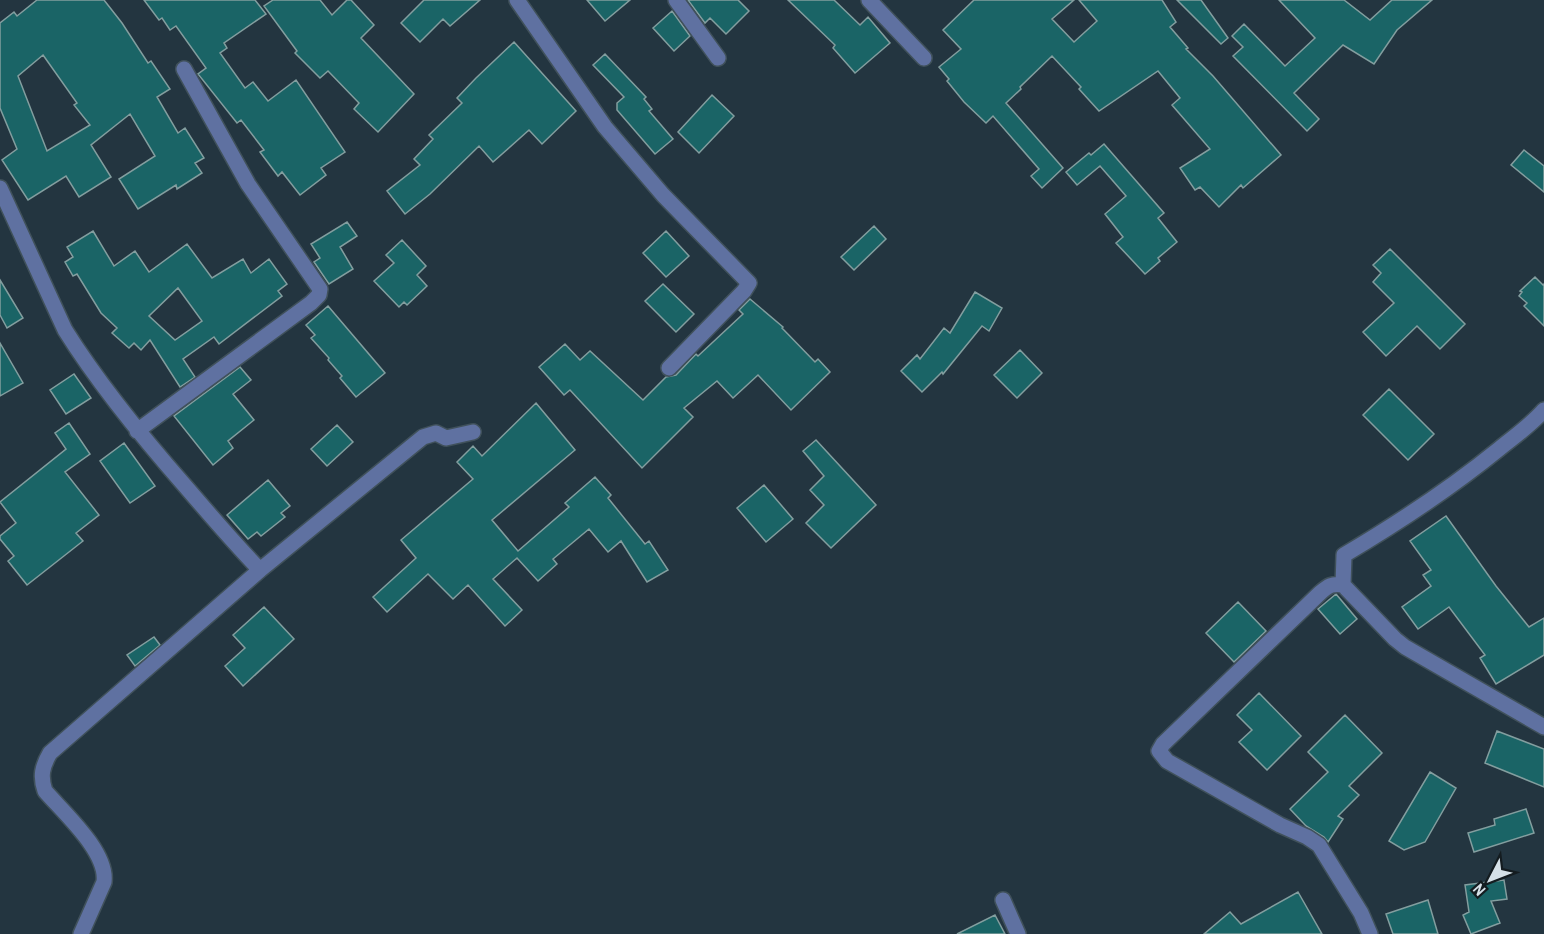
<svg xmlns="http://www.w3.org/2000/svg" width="1544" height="934" font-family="'Archivo Narrow',sans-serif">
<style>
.building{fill:#1a6466;stroke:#839e9f;stroke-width:1.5;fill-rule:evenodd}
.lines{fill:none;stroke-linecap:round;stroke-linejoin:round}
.minor-casing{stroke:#40515b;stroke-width:18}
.minor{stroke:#5f71a1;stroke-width:15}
</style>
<rect width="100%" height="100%" fill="#233540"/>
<path class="building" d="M37,0h67l18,23 26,40 3,-2 19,28 -13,8 21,36 7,-5 19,30 -9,5 7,10 -25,16 -1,-4 -38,24 -19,-30 36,-23 -25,-42 -39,31 20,32 -32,20 -13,-21 -38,24 -26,-40 15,-11 -17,-41v-85l14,-11 3,4zM43,55l34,48 -3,2 16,20 -43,26 -29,-75z
M144,0h111l11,14 -42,29 3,5 -7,5 25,35 8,-6 15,19 28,-21 49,72 -24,16 5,7 -26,20 -18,-23 -4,4 -18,-24 4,-2 -23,-30 -4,3 -39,-49 8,-6 -30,-42 -6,4 -8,-12 -3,2z
M273,0h47l12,15 15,-15h4l23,25 -13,13 53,56 -36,38 -24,-23 5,-6 -31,-32 -8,7 -25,-25 2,-2 -33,-45z
M424,0h56l-30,26 -7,-7 -23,23 -19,-19z
M587,0h43l-25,21z
M688,0h50l11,11 -23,23 -16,-16 -5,5z
M788,0h46l26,25 8,-8 22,26 -35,30 -22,-25 2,-3z
M974,0h100l-22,19 22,23 23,-21 -18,-21h83l14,22 -6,5 18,21 -2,1 27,27 68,79 -38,33 -2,-3 -22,22 -19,-20 -5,3 -15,-22 30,-19 -38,-44 8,-7 -22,-27 -59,40 -20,-22 2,-2 -29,-31 -32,31 1,2 -15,14 57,65 -21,20 -11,-12 8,-7 -46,-53 -7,7 -22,-21 -17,-21 2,-2 -10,-12 22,-18 -18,-19z
M1177,0h24l27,38 -7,6z
M1279,0h65l26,20 22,-20h40l-35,30 -23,34 -31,-19 -49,48 25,26 -12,12 -74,-75 10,-9 -11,-11 12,-12 41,42 30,-28z
M672,11l18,25 -16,15 -21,-23z
M514,42l62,69 -34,33 -13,-14 -36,32 -14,-16 -49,48 -25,20 -18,-23 33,-26 -6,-6 19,-20 -4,-4 33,-32 -5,-5 19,-20z
M605,54l41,43 -2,2 8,10 -3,2 24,28 -18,15 -38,-44v-7l7,-6 -31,-32z
M712,95l22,21 -35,37 -21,-21z
M1104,144l60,69 -6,5 19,24 -19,16 2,3 -15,13 -29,-31 7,-6 -18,-23 21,-18 -26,-30 -23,19 -11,-13 23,-19 2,2z
M1524,150l20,16v26l-33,-27z
M347,222l10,14 -17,11 13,22 -24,15 -15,-22 6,-4 -9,-14z
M874,226l12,13 -32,31 -13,-13z
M93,231l21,35 21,-15 14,21 38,-28 25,34 31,-19 8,14 18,-14 18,25 -9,7 4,5 -63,48 -5,-7 -31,22 12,18 -15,10 -30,-47 -9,10 -7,-7 -5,5 -17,-15 5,-5 -16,-15 -24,-39 -4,2 -8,-14 8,-5 -6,-10zM178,288l24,33 -27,19 -26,-24z
M666,231l23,25 -23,21 -23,-24z
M402,240l24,26 -9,9 10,11 -20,19 -3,-3 -5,5 -25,-26 20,-18 -8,-8z
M1390,249l75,75 -25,25 -23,-23 -31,30 -23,-24 31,-29 -21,-21 8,-9 -8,-8z
M1535,277l8,8 1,-1v42l-20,-20 3,-3 -8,-7 3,-4 -2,-1z
M0,280l23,38 -16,10 -7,-13z
M663,284l31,30 -18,18 -31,-31z
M975,292l27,16 -13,23 -7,-5 -39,48 -1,-2 -20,20 -21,-21 16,-16 3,4 24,-31 6,5z
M750,299l33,28 -1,1 33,34 3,-3 12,13 -39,38 -33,-35 -25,23 -16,-17 -33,27 9,9 -51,51 -72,-78 -6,5 -25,-28 26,-23 15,16 10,-9 53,49 23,-23 10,-2 20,-21 2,2 45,-42 -4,-4z
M328,306l57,67 -29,24 -16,-19 2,-2 -14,-16 1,-2 -18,-20 4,-3 -9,-10z
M0,343l23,40 -23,13z
M1020,350l22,23 -25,25 -23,-23z
M240,367l11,13 -18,14 21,26 -26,21 5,7 -20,17 -39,-49z
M74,374l17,24 -25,16 -16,-24z
M1389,389l45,45 -26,26 -45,-45z
M536,403l39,47 -83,70 26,31 51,-44 -4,-4 30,-26 16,18 -3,3 37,46 4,-3 19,29 -21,12 -26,-41 -13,11 -19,-23 -36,30 4,5 -19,17 -21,-23 -24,21 29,31 -17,16 -37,-41 -15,14 -25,-25 -41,38 -14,-15 43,-39 -15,-18 72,-61 -16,-17 16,-16 9,10z
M69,423l21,31 -25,18 34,43 -23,18 7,8 -56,44 -19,-24 6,-5 -14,-17v-3l16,-13 -16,-21 66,-53 -11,-16z
M337,425l16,17 -26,24 -16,-17z
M816,440l60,65 -45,43 -25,-25 18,-18 -14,-15 14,-14 -21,-25z
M124,443l31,43 -25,17 -30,-42z
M268,480l22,26 -9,7 4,4 -24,19 -4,-4 -9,7 -21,-24z
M764,485l29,34 -27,23 -29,-34z
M1446,516l50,70 33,41 15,-9v37l-48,29 -16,-26 5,-3 -36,-48 -31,22 -16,-22 29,-21 -8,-11 8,-5 -21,-29z
M1336,594l21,25 -17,15 -22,-25z
M1238,602l28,29 -32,31 -28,-29z
M264,607l30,32 -51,47 -18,-20 20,-18 -12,-13z
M154,637l6,8 -25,21 -8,-11z
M1259,693l42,43 -34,34 -28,-28 13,-12 -15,-15z
M1345,715l37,38 -33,33 10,9 -21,21 5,3 -15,23 -4,-5 -18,-11 -16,-17 38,-37 -20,-20z
M1497,731l47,18v38l-59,-24z
M1430,772l26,16 -31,54 -21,8 -15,-9z
M1526,809l8,24 -60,19 -6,-19 27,-8 -1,-6z
M1504,880l3,19 -16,2 9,22 -29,11 -8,-19 6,-3 -4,-27z
M1298,892l24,42h-118l26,-22 11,12z
M1428,900l10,34h-45l-7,-20z
M995,915l10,19h-48z"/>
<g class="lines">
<g class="minor-casing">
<path id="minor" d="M517,0l88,127 58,68 86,88 -5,8 -75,77
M676,0l42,58
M869,0l55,58
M0,188l65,142c35,56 78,108 121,157 24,28 48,56 74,83
M137,431l174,-128 8,-8 1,-6 -72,-105 -64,-115
M1343,585l1,-30c54,-32 107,-67 155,-106 16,-13 32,-24 45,-39
M1003,900l15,34
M81,934l23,-52c4,-30 -40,-69 -59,-91 -5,-15 -3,-24 5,-38l210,-183 163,-133 13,-4 10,5 27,-6
M1370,934l-9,-21 -42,-68 -12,-8 -27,-12 -113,-64 -8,-10 4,-7 157,-151c8,-7 12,-10 23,-8l52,54 10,8 139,80"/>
</g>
<use href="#minor" class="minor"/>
</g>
<g transform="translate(1490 880) rotate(228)" stroke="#141c20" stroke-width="4.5" paint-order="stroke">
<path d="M0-4.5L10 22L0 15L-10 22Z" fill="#d6e1e8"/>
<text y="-9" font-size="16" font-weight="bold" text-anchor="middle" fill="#d6e1e8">N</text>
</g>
</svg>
